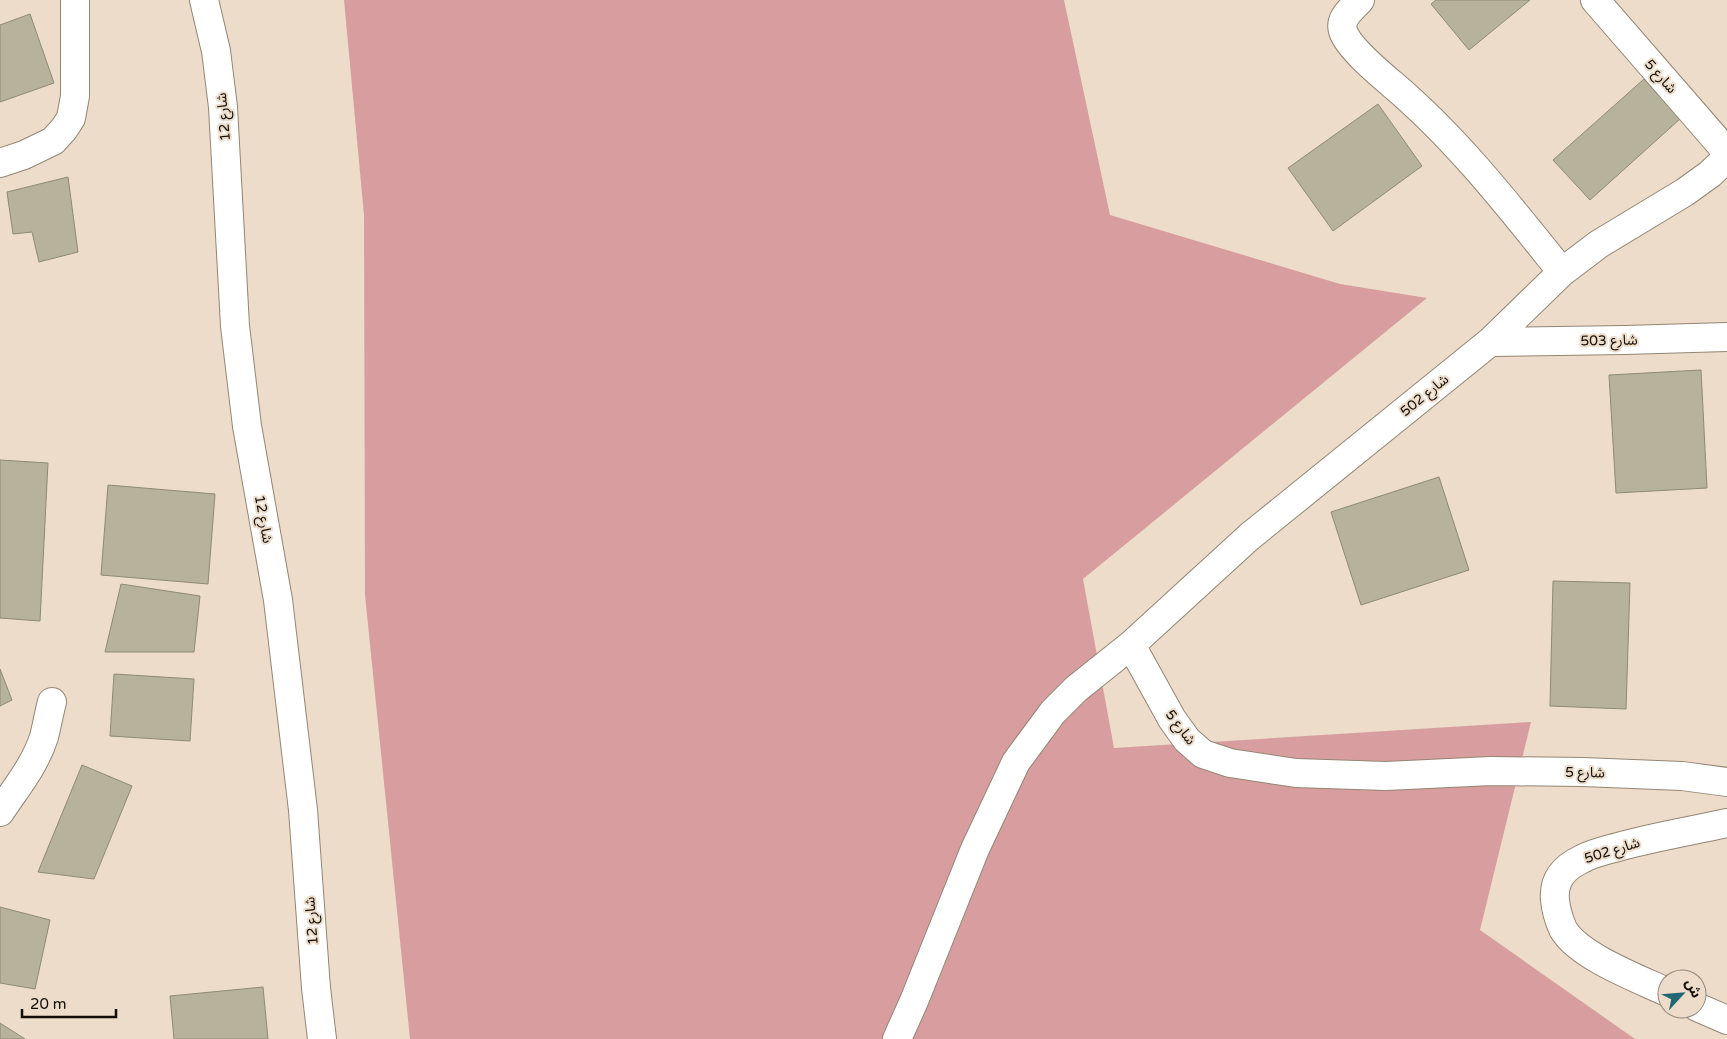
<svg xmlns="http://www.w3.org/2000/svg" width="1727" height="1039" font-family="'Varela Round','Noto Sans Arabic',sans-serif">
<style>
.green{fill:#d89e9f}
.building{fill:#b6b29c;stroke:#8d8a75}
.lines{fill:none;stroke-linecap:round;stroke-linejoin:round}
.street-casing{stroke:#948574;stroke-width:30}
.street{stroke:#fff;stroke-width:28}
.labels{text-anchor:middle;stroke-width:4;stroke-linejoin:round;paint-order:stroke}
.street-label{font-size:14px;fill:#120d07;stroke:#ecdcc9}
</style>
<rect width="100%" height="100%" fill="#ecdcc9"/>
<path class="green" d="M344,0h720l46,215 230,69 87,14 -344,281 31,169 417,-26 -51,208 155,109h-1225l-45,-444 -1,-380z"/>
<path class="building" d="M1436,0h94l-61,50 -38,-46z
M30,14l24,69 -54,19v-77z
M1644,79l36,40 -90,81 -37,-40z
M1378,104l44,62 -89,65 -45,-63z
M68,177l10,75 -39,10 -7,-30 -19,2 -6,-42z
M1701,370l6,118 -91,5 -7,-118z
M0,460l48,3 -8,158 -40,-3z
M1439,477l30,93 -108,35 -30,-93z
M108,485l107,9 -7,90 -107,-9z
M1553,581l77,2 -4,126 -76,-3z
M121,584l79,12 -6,56h-89z
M0,669l12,31 -12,6z
M114,674l80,5 -4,62 -80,-5z
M82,765l50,21 -38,93 -56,-7z
M0,907l50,13 -15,69 -35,-6z
M263,987l5,52h-94l-4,-43z
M0,1023l25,16h-25z"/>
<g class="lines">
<g class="street-casing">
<path id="street" d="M204,0l12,51 7,56 12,219 12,100 31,174 25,210 13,178 6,51
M1360,0c-8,9 -21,18 -17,31 5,16 36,42 49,53 65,55 117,122 170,188
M1595,0l132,152
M0,163l24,-8 29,-14 11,-12 7,-11 4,-22v-96
M1490,342l135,-2 102,-3
M1131,645l41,74 15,21 16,14 27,9 66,10 90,3 105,-5 92,1 99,4 45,6
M0,812c16,-24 35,-47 44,-75 3,-12 5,-24 8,-35
M1667,992c-28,-13 -89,-36 -104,-63 -4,-9 -7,-19 -8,-29 -2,-21 10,-33 27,-41 11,-6 25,-9 36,-12 36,-10 73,-16 109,-24
M1697,1007l30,13
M897,1039l17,-38 61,-152 41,-87 37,-50 23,-23 55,-44 118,-108 241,-195 72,-70 37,-28 86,-52 25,-18 17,-16"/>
</g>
<use href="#street" class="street"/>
</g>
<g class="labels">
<g class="street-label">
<text transform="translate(1661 76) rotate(48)" y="5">شارع 5</text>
<text transform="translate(223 117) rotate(-95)" y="5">شارع 12</text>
<text transform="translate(1609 340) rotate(-1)" y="5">شارع 503</text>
<text transform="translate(1424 395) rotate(-39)" y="5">شارع 502</text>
<text transform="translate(264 519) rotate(80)" y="5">شارع 12</text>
<text transform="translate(1181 727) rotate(53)" y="5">شارع 5</text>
<text transform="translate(1585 772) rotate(1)" y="5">شارع 5</text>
<text transform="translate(1612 850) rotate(-17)" y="5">شارع 502</text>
<text transform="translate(311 921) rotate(-94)" y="5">شارع 12</text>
</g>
</g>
<g transform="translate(1682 994) rotate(64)"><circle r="24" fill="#ecdcc9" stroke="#95897b"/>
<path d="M0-4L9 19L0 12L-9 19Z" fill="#1f6874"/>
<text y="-8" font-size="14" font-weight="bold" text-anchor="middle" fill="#120d07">ش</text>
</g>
<path d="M22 1009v8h94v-8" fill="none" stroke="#120d07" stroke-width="2.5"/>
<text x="30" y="1009" font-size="15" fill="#120d07" stroke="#ecdcc9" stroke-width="4" paint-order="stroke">20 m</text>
</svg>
